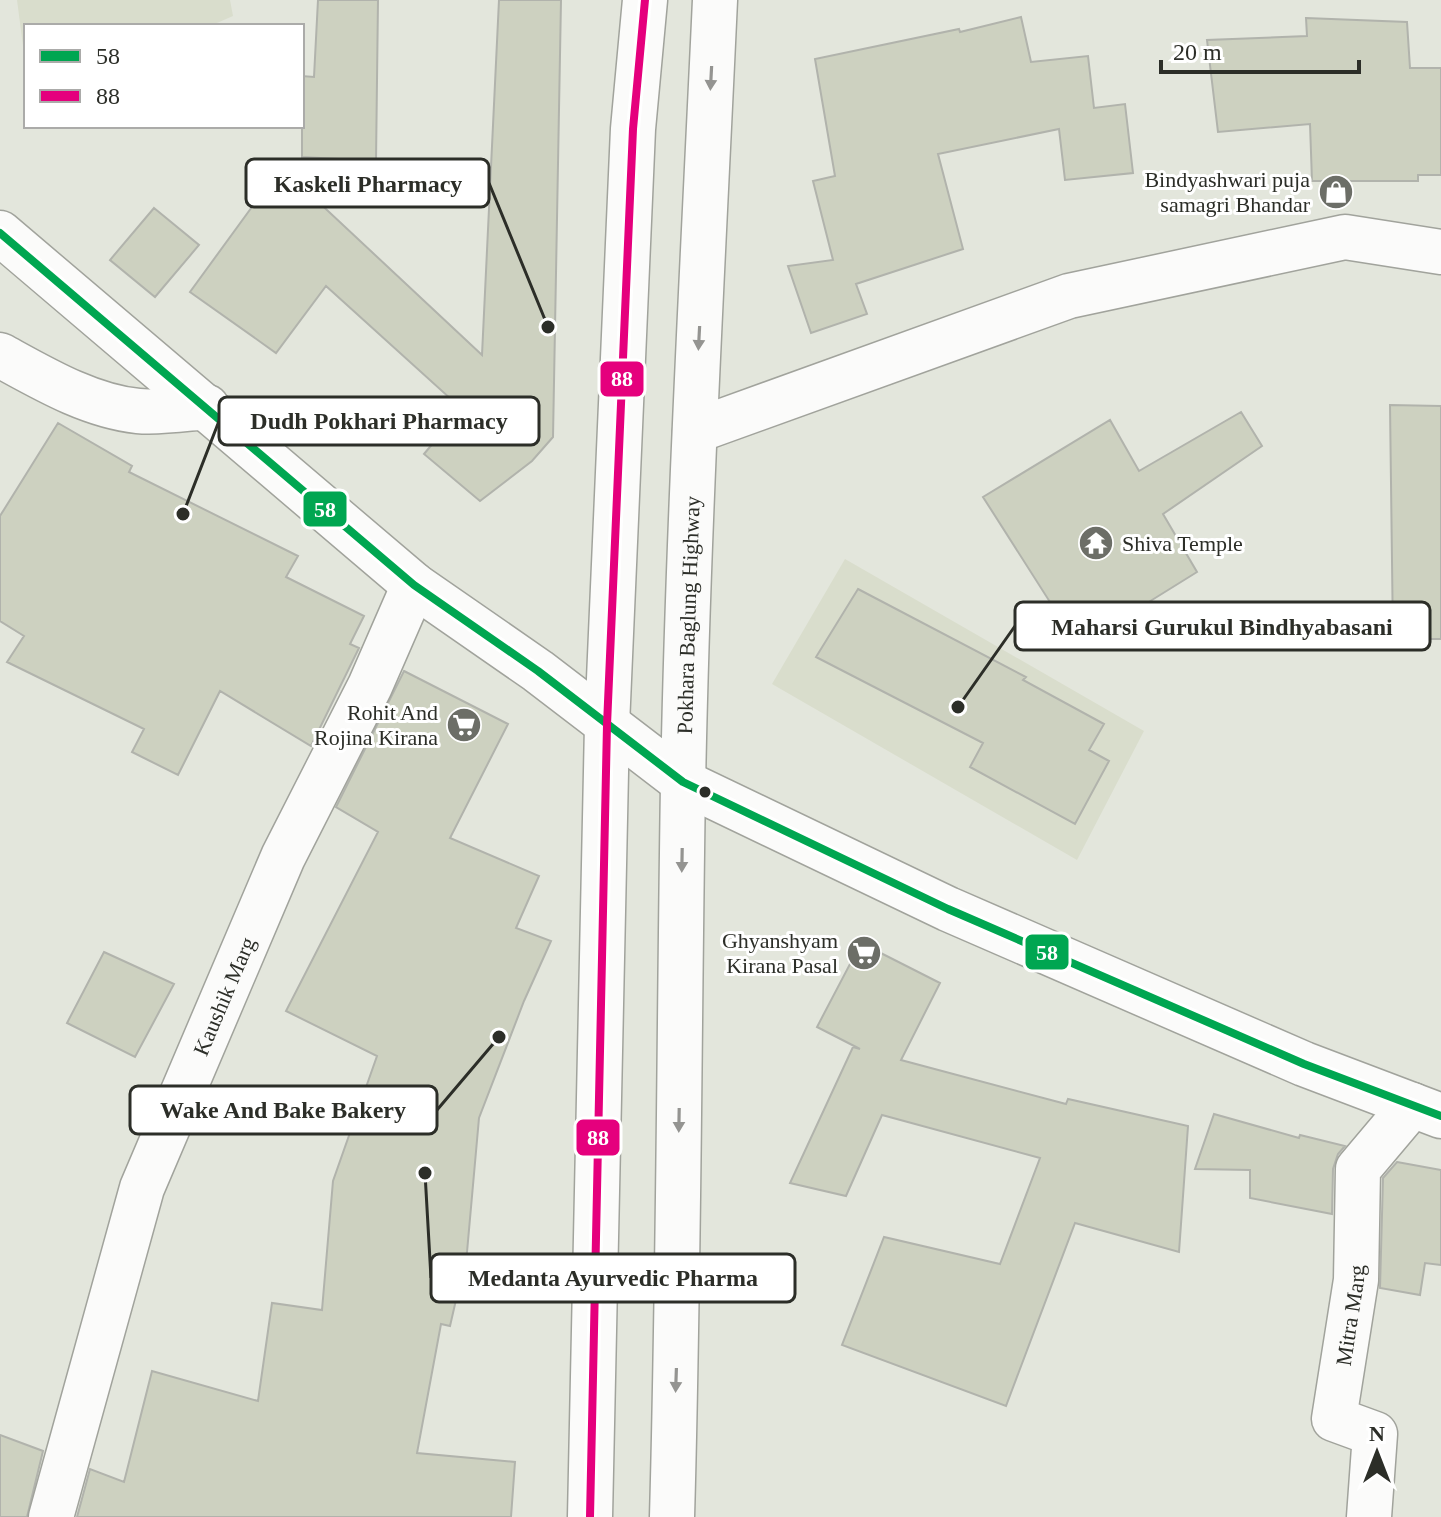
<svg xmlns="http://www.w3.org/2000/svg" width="1441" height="1517" font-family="Georgia,serif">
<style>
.built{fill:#d9ddcc}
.building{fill:#cdd1c0;stroke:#b1b3ac;stroke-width:2}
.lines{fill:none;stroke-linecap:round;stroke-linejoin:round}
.minor-casing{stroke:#a1a39c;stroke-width:47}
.major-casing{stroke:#a1a39c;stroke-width:47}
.highway-casing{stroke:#a1a39c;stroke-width:47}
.minor{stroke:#fbfbfa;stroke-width:44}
.major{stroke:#fbfbfa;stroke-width:44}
.highway{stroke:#fbfbfa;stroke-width:44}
.bus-1-casing{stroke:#fff;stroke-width:14}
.bus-2-casing{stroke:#fff;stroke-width:14}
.bus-1{stroke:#00a651;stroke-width:8}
.bus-2{stroke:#e5007d;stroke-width:8}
.oneway{fill:#949491}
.bus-dot{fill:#2c2e28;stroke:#fff;stroke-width:3}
.labels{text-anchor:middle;stroke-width:6;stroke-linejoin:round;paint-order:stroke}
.poi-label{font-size:22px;fill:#2c2e28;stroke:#fff;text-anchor:end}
.street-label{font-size:22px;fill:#2c2e28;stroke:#fff}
.leader{fill:none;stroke:#2c2e28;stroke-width:3}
.callout-dot{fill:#2c2e28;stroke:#fff;stroke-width:3}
.callout{fill:#fff;stroke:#2c2e28;stroke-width:3}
.callout-label{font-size:24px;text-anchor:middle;font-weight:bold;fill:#2c2e28}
.line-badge{stroke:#fff;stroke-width:3}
.badge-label{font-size:22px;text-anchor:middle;font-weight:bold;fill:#fff}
</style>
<rect width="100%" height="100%" fill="#e3e6dc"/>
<path class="built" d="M17,0h213l3,16 -23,10h-184v43z
M845,559l299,172 -67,129 -305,-176z"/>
<path class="building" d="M318,0h60l-2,161 -74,-4v-81l12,1z
M499,0h62l-8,437 -21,24 -52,40 -56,-47 38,-45 -136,-123 -50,67 -86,-61 91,-125 201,188z
M1021,17l10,45 57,-6 6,52 31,-4 8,69 -68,7 -6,-51 -121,25 25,95 -107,35 11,30 -56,19 -23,-67 45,-6 -20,-79 22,-5 -20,-117 144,-30 1,3z
M1306,18l101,4 3,46h31v107h-23v6h-106l-2,-57 -92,8 -11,-92 100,-4z
M154,208l45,37 -44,52 -45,-37z
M1390,405l51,1v233h-48z
M1241,412l21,34 -99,68 34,58 -119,74 -95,-149 127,-77 29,51z
M58,423l74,43 -3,6 169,84 -12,21 78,39 -14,28 9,4 -48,98 -91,-55 -42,84 -46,-23 12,-23 -137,-67 17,-26 -24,-15v-105z
M858,589l168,88 -3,3 81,44 -15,26 20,11 -34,63 -105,-57 13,-24 -167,-86z
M404,671l104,53 -58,114 89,38 -23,52 35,13 -27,60 -45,117 -12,134 -17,74 -9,-2 -24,129 98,9 -4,55h-434l13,-48 34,13 28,-111 106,30 14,-98 50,7 11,-129 44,-125 -91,-45 92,-179 -42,-25z
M861,943l79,40 -39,77 165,44 2,-5 120,27 -9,126 -104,-29 -69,183 -164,-61 42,-108 116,27 40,-106 -158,-43 -36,81 -56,-13 63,-136 7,2 -43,-22z
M104,952l70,32 -39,73 -68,-34z
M1214,1114l85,24 1,-3 45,11 -7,8 -5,15 -1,45 -82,-16v-28l-55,-1z
M1397,1162l44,8v95l-16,-2 -5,32 -40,-7 3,-110z
M0,1435l43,16 -16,66h-27z"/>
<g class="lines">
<g class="minor-casing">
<g id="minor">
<path d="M0,233l414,352 124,86 145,111"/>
<path d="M0,355c42,23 89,51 138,56 22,2 46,-2 69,-4"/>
<path d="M695,431l374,-135 276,-59 96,15"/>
<path id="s1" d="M51,1517l91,-329 141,-331 87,-171 44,-101"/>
<path id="s2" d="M1369,1517l6,-83 -41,-15 22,-139 2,-111 54,-64"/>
</g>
</g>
<g class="major-casing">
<path id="major" d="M683,782l265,127 356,155 137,52"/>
</g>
<g class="highway-casing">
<g id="highway">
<path d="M590,1517l17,-792 26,-596 12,-129"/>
<path id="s3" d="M672,1517c7,-244 7,-488 11,-732 5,-262 20,-524 32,-785"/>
</g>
</g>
<use href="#minor" class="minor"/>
<use href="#major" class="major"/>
<use href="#highway" class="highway"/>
<g class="bus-1-casing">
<path id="bus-1" d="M0,233l414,352 124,86 145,111 265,127 356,155 137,52"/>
</g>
<g class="bus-2-casing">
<path id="bus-2" d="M590,1517l17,-792 26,-596 12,-129"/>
</g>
<use href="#bus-1" class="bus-1"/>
<use href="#bus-2" class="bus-2"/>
</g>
<defs><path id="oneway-solid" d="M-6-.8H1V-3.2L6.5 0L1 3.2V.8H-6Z" transform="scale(2)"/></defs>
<g class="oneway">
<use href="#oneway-solid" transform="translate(711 78) rotate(93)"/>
<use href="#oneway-solid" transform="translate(699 338) rotate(93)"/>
<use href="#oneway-solid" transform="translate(682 860) rotate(91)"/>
<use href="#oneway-solid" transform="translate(679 1120) rotate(91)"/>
<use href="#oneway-solid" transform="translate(676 1380) rotate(92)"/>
</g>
<defs>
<g id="shop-disc" transform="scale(1.8)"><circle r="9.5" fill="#6c6e67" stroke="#fff"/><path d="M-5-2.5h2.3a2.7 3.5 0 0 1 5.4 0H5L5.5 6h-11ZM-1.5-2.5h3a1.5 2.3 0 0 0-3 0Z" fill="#fff"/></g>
<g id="temple-disc" transform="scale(1.8)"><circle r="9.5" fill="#6c6e67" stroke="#fff"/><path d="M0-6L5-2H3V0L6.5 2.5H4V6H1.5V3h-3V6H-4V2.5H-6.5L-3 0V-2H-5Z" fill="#fff"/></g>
<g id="supermarket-disc" transform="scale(1.8)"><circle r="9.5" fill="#6c6e67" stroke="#fff"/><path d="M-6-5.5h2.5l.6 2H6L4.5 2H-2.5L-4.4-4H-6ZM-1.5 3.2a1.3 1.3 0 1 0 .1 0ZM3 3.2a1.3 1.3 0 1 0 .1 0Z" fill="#fff"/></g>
</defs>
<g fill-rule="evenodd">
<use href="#shop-disc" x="1336" y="192"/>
<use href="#temple-disc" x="1096" y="543"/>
<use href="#supermarket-disc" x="464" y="725"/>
<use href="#supermarket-disc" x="864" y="953"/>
</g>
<circle class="bus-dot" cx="705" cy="792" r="7"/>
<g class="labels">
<g class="poi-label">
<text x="1310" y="187">Bindyashwari puja<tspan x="1310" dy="25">samagri Bhandar</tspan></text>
<text x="1122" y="551" text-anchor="start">Shiva Temple</text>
<text x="438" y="720">Rohit And<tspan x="438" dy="25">Rojina Kirana</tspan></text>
<text x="838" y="948">Ghyanshyam<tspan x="838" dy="25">Kirana Pasal</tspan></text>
</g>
<g class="street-label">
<text dy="8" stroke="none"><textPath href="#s3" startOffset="902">Pokhara Baglung Highway</textPath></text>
<text dy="8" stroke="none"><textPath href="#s1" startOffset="550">Kaushik Marg</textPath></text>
<text dy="8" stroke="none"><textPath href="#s2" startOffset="232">Mitra Marg</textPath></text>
</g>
</g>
<path class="leader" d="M548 327L489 183M183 514L219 421M958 707L1015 626M499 1037L437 1110M425 1173L431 1278"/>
<g class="callout-dot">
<circle cx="548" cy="327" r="8"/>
<circle cx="183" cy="514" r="8"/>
<circle cx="958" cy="707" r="8"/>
<circle cx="499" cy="1037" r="8"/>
<circle cx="425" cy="1173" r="8"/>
</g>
<g class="callout">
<rect x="246" y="159" width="243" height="48" rx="8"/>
<rect x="219" y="397" width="320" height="48" rx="8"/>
<rect x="1015" y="602" width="415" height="48" rx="8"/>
<rect x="130" y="1086" width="307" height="48" rx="8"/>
<rect x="431" y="1254" width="364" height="48" rx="8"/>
</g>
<g class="callout-label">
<text x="368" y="192">Kaskeli Pharmacy</text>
<text x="379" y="429">Dudh Pokhari Pharmacy</text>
<text x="1222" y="635">Maharsi Gurukul Bindhyabasani</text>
<text x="283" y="1118">Wake And Bake Bakery</text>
<text x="613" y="1286">Medanta Ayurvedic Pharma</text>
</g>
<g class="line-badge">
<rect x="599" y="360" width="46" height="38" rx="8" fill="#e5007d"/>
<rect x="302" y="490" width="46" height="38" rx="8" fill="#00a651"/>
<rect x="1024" y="933" width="46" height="38" rx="8" fill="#00a651"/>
<rect x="575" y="1118" width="46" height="39" rx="8" fill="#e5007d"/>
</g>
<g class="badge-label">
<text x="622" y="386">88</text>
<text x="325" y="517">58</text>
<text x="1047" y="960">58</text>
<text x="598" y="1145">88</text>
</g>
<rect x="24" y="24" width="280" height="104" fill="#ffffff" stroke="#ababa9" stroke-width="2"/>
<rect x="40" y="50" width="40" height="12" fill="#00a651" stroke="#ababa9" stroke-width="2"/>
<text x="96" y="64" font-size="24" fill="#2c2e28">58</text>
<rect x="40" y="90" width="40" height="12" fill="#e5007d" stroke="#ababa9" stroke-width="2"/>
<text x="96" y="104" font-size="24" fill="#2c2e28">88</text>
<g transform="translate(1377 1453)" stroke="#ffffff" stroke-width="6" paint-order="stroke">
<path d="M0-6L14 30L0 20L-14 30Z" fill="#2c2e28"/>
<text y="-12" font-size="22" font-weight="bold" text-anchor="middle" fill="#2c2e28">N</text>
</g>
<path d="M1161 60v12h198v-12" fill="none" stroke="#2c2e28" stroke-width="4"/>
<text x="1173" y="60" font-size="24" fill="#2c2e28" stroke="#ffffff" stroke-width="6" paint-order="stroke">20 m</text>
</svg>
